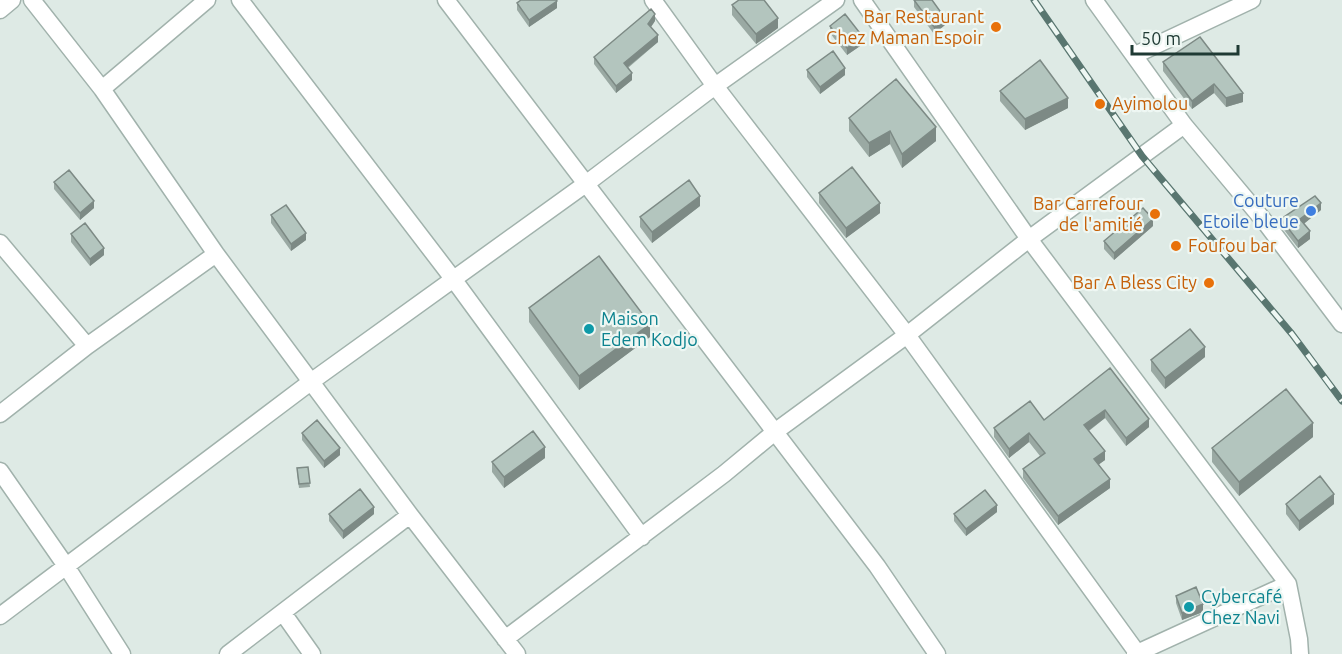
<svg xmlns="http://www.w3.org/2000/svg" width="1342" height="654" font-family="Ubuntu,sans-serif">
<style>
.lines{fill:none;stroke-linecap:round;stroke-linejoin:round}
.street-casing{stroke:#a1b2ac;stroke-width:19}
.street{stroke:#fff;stroke-width:16}
.rail-casing{stroke:#597670;stroke-width:7}
.rail{stroke:#eef7f3;stroke-width:4.5;stroke-dasharray:14;stroke-linecap:butt}
.wall{fill:#9aa9a3}
.shaded-wall{fill:#7d8a85}
.building{fill:#b3c5be;stroke:#7d8a85;stroke-width:1.5}
.food-dot{fill:#e8710a;stroke:#eef7f3;stroke-width:2}
.shop-dot{fill:#3f7fe0;stroke:#eef7f3;stroke-width:2}
.culture-dot{fill:#0f9aa8;stroke:#eef7f3;stroke-width:2}
.labels{text-anchor:middle;stroke-width:4.5;stroke-linejoin:round;paint-order:stroke}
.food-label{font-size:18px;fill:#c56008;stroke:#eef7f3;text-anchor:end}
.shop-label{font-size:18px;fill:#366cbe;stroke:#eef7f3;text-anchor:end}
.culture-label{font-size:18px;fill:#0d838f;stroke:#eef7f3;text-anchor:start}
</style>
<rect width="100%" height="100%" fill="#deeae5"/>
<g class="lines">
<g class="street-casing">
<path id="street" d="M32,0l70,89 114,165 194,261 107,139
M240,0l214,280 188,257
M446,0l431,566 60,88
M653,0l62,86 192,249 231,319
M862,0l167,239 259,345 11,55 1,15
M1094,0l90,125 81,97 77,102
M0,10l12,-10
M1135,55l117,-55
M102,89l105,-89
M0,243l87,103
M0,414l87,-68 129,-92
M0,471l66,95 56,88
M283,613l29,41
M0,616l312,-235 275,-198 128,-97 121,-86
M505,639l219,-165 52,-43 131,-96 122,-96 155,-114
M228,654l182,-139
M1135,654l153,-70"/>
</g>
<use href="#street" class="street"/>
<g class="rail-casing">
<path id="rail" d="M1034,0l108,156 150,178 50,67"/>
</g>
<use href="#rail" class="rail"/>
</g>
<path class="wall" d="M914,0l31,25 -11,9 -20,-27z
M517,3l40,5 -28,19 -12,-17z
M732,5l46,23 -22,16 -24,-29z
M655,21l-4,6 7,15 -30,26 4,12 -16,13 -22,-29v-7z
M830,26l33,18 -16,11 -17,-22z
M1200,37l43,65 -17,5 -12,-14 -22,16 -29,-38v-9z
M807,70l38,5 -25,19 -13,-17z
M1000,91l68,17 -43,22 -25,-29z
M849,118l87,23 -34,27 -12,-24 -21,13 -20,-26z
M54,182l40,26 -14,12 -26,-31z
M819,193l61,20 -34,25 -27,-35z
M700,206l-48,37 -12,-16v-10z
M1321,210l-18,14 7,15 -12,9 -17,-22v-7z
M271,215l35,25 -15,11 -20,-28z
M1153,226l-39,34 -10,-11v-8z
M71,234l33,21 -14,11 -19,-24z
M529,308l121,29 -71,53 -50,-68z
M1205,357l-40,32 -14,-18v-11z
M1110,368l39,59 -23,19 -21,-28 -16,13 16,29 -6,4 11,24 -52,37 -35,-47v-9l17,-13 -11,-14 -20,16 -15,-21v-9l50,-8z
M302,433l38,22 -16,13 -22,-28z
M1313,437l-74,59 -27,-34v-14z
M545,458l-41,30 -12,-16v-10z
M308,467l2,20 -11,1 -2,-16z
M1286,504h48l-35,27 -13,-17z
M997,512l-31,24 -12,-15v-7z
M329,514h45l-31,25 -14,-18z
M1176,596l27,16 -21,8 -6,-17z"/>
<path class="shaded-wall" d="M557,1v7l-28,19v-7z
M655,14v7l-7,10v-7z
M778,18v10l-22,16v-10z
M945,18v7l-11,9v-7z
M658,35v7l-34,28v-7z
M863,37v7l-16,11v-7z
M845,68v7l-25,19v-7z
M632,73v7l-16,13v-7z
M1214,84v9l-22,16v-8z
M1243,93v9l-17,5v-9z
M1068,98v10l-43,22v-11z
M936,127v14l-34,27v-14z
M890,131v13l-21,13v-14z
M700,196v10l-48,37v-11z
M94,201v7l-14,12v-7z
M880,203v10l-34,25v-10z
M1321,203v7l-21,17v-8z
M1153,219v7l-39,34v-7z
M1310,231v8l-12,9v-7z
M306,233v7l-15,11v-7z
M104,248v7l-14,11v-7z
M650,324v13l-71,53v-14z
M1205,347v10l-40,32v-11z
M1105,410v8l-21,16v-9z
M1149,419v8l-23,19v-8z
M1313,423v14l-74,59v-14z
M1029,433v9l-20,16v-9z
M545,447v11l-41,30v-11z
M340,448v7l-16,13v-7z
M1105,451v9l-11,8v-9z
M1110,479v9l-52,37v-9z
M1334,494v10l-35,27v-10z
M997,505v7l-31,24v-7z
M374,507v7l-31,25v-8z
M1203,604v8l-21,8v-7z"/>
<path class="building" d="M521,0h35l1,1 -28,19 -12,-17z
M739,0h25l14,18 -22,16 -24,-29z
M914,0h18l13,18 -11,9z
M651,9l4,5 -7,10 10,11 -34,28 8,10 -16,13 -22,-29z
M845,14l18,23 -16,11 -17,-22z
M1200,37l43,56 -17,5 -12,-14 -22,17 -29,-39z
M833,51l12,17 -25,19 -13,-17z
M1040,60l28,38 -43,21 -25,-28z
M896,79l40,48 -34,27 -12,-23 -21,12 -20,-25z
M852,167l28,36 -34,25 -27,-35z
M69,170l25,31 -14,12 -26,-31z
M689,180l11,16 -48,36 -12,-15z
M1315,196l6,7 -21,16 10,12 -12,10 -17,-22z
M286,205l20,28 -15,11 -20,-29z
M1143,208l10,11 -39,34 -10,-12z
M85,223l19,25 -14,11 -19,-25z
M599,256l51,68 -71,52 -50,-68z
M1190,329l15,18 -40,31 -14,-18z
M1110,368l39,51 -23,19 -21,-28 -21,15 21,26 -11,8 16,20 -52,37 -35,-47 22,-16 -16,-20 -20,16 -15,-21 36,-27 14,19z
M1286,389l27,34 -74,59 -27,-34z
M317,420l23,28 -16,13 -22,-28z
M533,431l12,16 -41,30 -12,-15z
M308,467l2,16 -11,1 -2,-16z
M1320,476l14,18 -35,27 -13,-17z
M360,489l14,18 -31,24 -14,-17z
M985,490l12,15 -31,24 -12,-15z
M1196,587l7,17 -21,9 -6,-17z"/>
<g class="food-dot">
<circle cx="996" cy="27" r="6"/>
<circle cx="1100" cy="104" r="6"/>
<circle cx="1155" cy="214" r="6"/>
<circle cx="1176" cy="246" r="6"/>
<circle cx="1209" cy="283" r="6"/>
</g>
<circle class="shop-dot" cx="1311" cy="211" r="6"/>
<g class="culture-dot">
<circle cx="589" cy="329" r="6"/>
<circle cx="1189" cy="607" r="6"/>
</g>
<g class="labels">
<g class="food-label">
<text x="984" y="23">Bar Restaurant<tspan x="984" dy="21">Chez Maman Espoir</tspan></text>
<text x="1112" y="110" text-anchor="start">Ayimolou</text>
<text x="1143" y="210">Bar Carrefour<tspan x="1143" dy="21">de l'amitié</tspan></text>
<text x="1188" y="252" text-anchor="start">Foufou bar</text>
<text x="1197" y="289">Bar A Bless City</text>
</g>
<g class="shop-label">
<text x="1299" y="207">Couture<tspan x="1299" dy="21">Etoile bleue</tspan></text>
</g>
<g class="culture-label">
<text x="601" y="325">Maison<tspan x="601" dy="21">Edem Kodjo</tspan></text>
<text x="1201" y="603">Cybercafé<tspan x="1201" dy="21">Chez Navi</tspan></text>
</g>
</g>
<path d="M1132 45v9h106v-9" fill="none" stroke="#1f3a34" stroke-width="3"/>
<text x="1141" y="45" font-size="18" fill="#1f3a34" stroke="#eef7f3" stroke-width="4.5" paint-order="stroke">50 m</text>
</svg>
